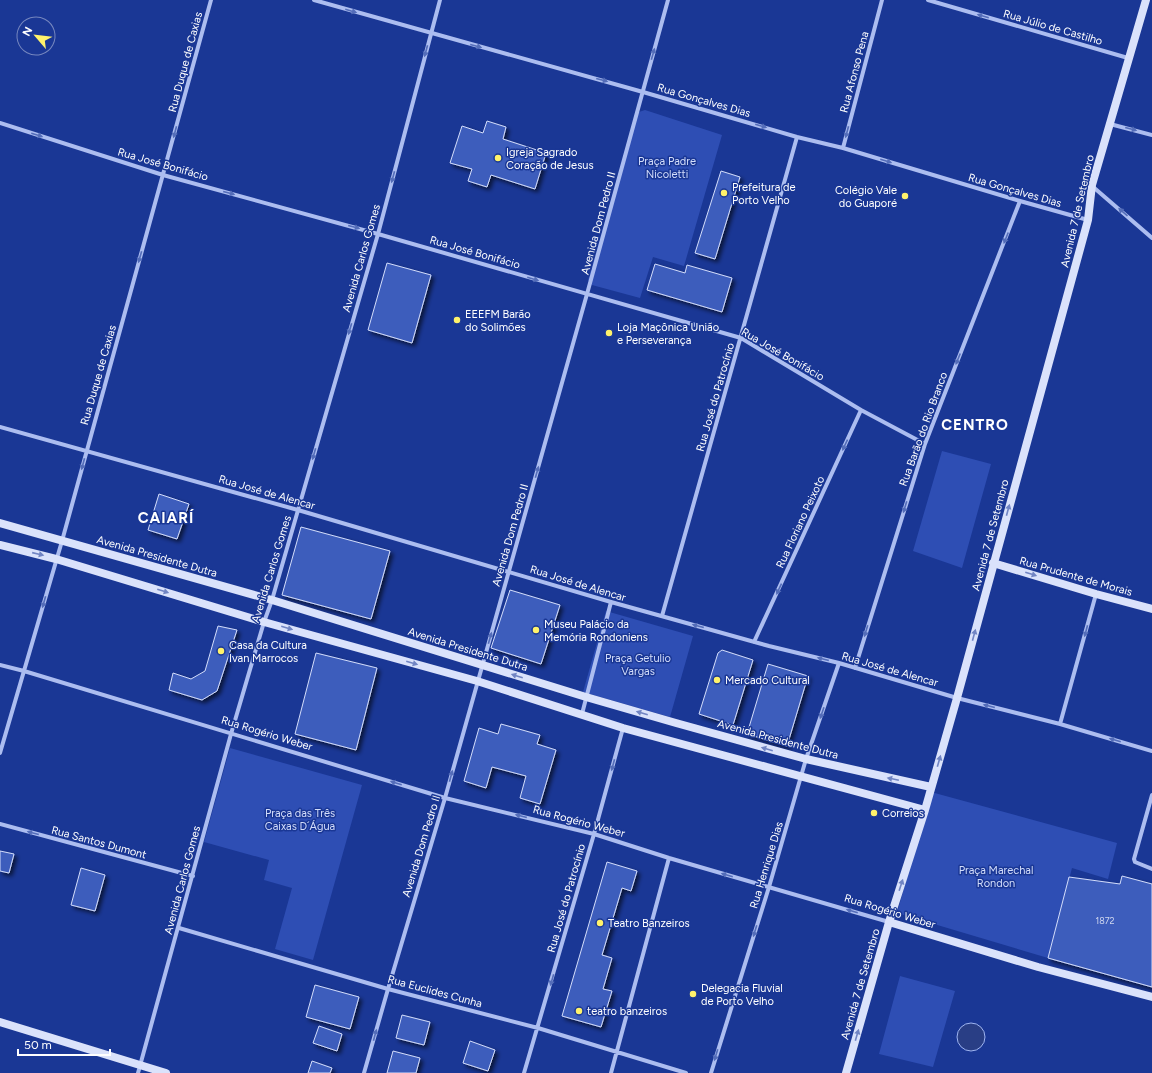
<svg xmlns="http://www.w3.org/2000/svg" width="1152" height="1073" font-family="Figtree,sans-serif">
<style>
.green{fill:#2e4eb4}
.water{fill:#293e85;stroke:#9fb5f2}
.building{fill:#3e5dbc;stroke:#d3ddfb;filter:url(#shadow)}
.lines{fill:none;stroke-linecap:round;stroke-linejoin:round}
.street{stroke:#acbdf0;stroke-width:4}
.secondary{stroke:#dae2fb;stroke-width:8}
.oneway{fill:#546db9}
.oneway2{fill:#7084c3}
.poi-dot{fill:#fff26b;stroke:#1a3795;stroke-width:1.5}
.labels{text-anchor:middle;stroke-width:3;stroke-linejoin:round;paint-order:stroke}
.number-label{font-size:9px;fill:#cfd6ee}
.street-label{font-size:11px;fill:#fff;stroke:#1a3795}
.poi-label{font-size:11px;fill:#fff;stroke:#1a3795;text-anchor:start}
.park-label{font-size:11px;fill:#d3ddfb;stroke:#1a3795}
.district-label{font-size:15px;font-weight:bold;letter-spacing:1px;fill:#fff;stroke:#1a3795}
</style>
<defs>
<filter id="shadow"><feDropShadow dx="3" dy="3" stdDeviation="2" flood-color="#0009"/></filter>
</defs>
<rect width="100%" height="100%" fill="#1a3795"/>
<path class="green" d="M645,110l77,25 -38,131 -31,-9 -13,41 -48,-13 -4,-5 48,-167z
M942,451l49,13 -29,104 -49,-17z
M606,611l87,25 -23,81 -87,-25z
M230,748l132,37 -49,175 -38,-11 17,-61 -28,-8 5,-20 -65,-18z
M931,792l186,51 -9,36 -36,-11 -24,90 -151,-45z
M900,976l55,15 -22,76 -54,-13z"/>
<path class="water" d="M957 1037a14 14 0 1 1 28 0a14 14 0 1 1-28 0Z"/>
<path class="building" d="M487,121l19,6 -3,12 43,14 -11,36 -44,-14 -4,12 -19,-6 4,-12 -22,-6 12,-37 21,7z
M721,171l19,6 -25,82 -20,-6z
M387,263l44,12 -19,68 -44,-13z
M655,264l30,9 2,-8 45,13 -10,34 -75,-22z
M159,494l30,10 -12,35 -29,-9z
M301,527l89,24 -19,68 -89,-24z
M510,590l50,15 -19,59 -50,-16z
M218,626l19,4 -20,61 -15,9 -33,-10 4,-17 18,6 14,-8z
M722,650l31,10 -20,65 -34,-11 19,-61z
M316,653l61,15 -21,82 -61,-16z
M768,664l40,12 -21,70 -40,-12z
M501,724l39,11 -3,9 19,6 -16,54 -20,-6 6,-22 -34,-9 -6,21 -22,-7 15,-53 19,6z
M0,851l14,3 -5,19 -9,-2z
M607,862l30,9 -6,20 -9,-3 -20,67 10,3 -9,31 9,2 -11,36 -39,-11z
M81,868l24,7 -10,36 -24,-6z
M1122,876l30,8v103l-104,-29 21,-81 51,7z
M315,985l44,12 -9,32 -44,-12z
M402,1015l28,7 -6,23 -28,-7z
M319,1026l23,8 -5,17 -24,-8z
M470,1041l25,9 -7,21 -25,-8z
M393,1051l27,7 -4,15h-29z
M312,1061l20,7 -2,5h-22z"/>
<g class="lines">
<path class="street" d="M314,0l329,92 154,45 46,11 177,53 68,19
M928,0l200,58
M0,123l163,52 215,59 363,104 120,72 64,34
M1110,124l42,11
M843,148l39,-148
M1092,186l60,52
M0,427l298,83 313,92 158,44 70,17 118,35 103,26 92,27
M662,616l135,-479
M754,642l107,-232
M0,665l24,6 421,127 149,36 75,24 220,64
M855,668l70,-224 95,-243
M582,714l29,-112
M1060,724l36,-130
M0,753l62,-212 149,-541
M1152,795l-18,64 1,3 17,7
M0,824l193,52
M179,928l209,61 150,39 148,45
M138,1073l93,-339 33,-112 8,-22 106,-366 62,-234
M364,1073l24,-84 57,-191 142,-504 81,-294
M524,1073l70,-239 29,-106
M611,1073l58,-215
M711,1073l58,-186 37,-128 33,-96"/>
<path class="secondary" d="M0,523l272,77 314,97 90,26 130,36 125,28
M0,545l56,14 208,63 213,59 146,47 302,82
M993,563l103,31 56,15
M889,922l149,45 114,30
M0,1022l166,51
M846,1073l43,-151 36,-112 32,-112 131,-478 4,-35 54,-185"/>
</g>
<defs><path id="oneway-solid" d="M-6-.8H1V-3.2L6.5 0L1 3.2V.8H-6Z"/></defs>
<g class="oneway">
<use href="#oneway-solid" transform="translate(351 11) rotate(16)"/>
<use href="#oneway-solid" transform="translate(983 16) rotate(-164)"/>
<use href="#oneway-solid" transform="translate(476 46) rotate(15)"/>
<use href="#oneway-solid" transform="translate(426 51) rotate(105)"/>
<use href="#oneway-solid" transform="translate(653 54) rotate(-74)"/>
<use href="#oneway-solid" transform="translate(602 80) rotate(15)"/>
<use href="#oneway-solid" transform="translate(761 126) rotate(16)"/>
<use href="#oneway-solid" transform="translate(1131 129) rotate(15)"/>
<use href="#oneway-solid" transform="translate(175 132) rotate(105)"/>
<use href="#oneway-solid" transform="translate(847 132) rotate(105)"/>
<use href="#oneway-solid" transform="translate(37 135) rotate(17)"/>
<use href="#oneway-solid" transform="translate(886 161) rotate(17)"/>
<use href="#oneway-solid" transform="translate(393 177) rotate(105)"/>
<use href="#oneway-solid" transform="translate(229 193) rotate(15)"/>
<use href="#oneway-solid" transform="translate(1123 212) rotate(-139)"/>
<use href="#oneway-solid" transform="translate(354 227) rotate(15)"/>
<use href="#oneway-solid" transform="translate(1006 238) rotate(112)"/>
<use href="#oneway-solid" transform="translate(140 257) rotate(106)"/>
<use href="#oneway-solid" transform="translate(533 279) rotate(16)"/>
<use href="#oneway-solid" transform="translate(350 329) rotate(106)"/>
<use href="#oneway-solid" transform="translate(958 359) rotate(112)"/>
<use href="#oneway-solid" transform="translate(845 445) rotate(115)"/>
<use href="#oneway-solid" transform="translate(314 454) rotate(106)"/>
<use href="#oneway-solid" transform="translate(83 464) rotate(105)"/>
<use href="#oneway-solid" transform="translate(537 472) rotate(-74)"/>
<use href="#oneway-solid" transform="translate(905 507) rotate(107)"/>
<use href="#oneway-solid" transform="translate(779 589) rotate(115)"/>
<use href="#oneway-solid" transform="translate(44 602) rotate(106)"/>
<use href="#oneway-solid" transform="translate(698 626) rotate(-165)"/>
<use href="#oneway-solid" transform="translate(866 631) rotate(107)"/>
<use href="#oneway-solid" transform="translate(1086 631) rotate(105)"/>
<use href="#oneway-solid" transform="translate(490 638) rotate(-74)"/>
<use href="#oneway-solid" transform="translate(823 659) rotate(-166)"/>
<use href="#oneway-solid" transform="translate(989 706) rotate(-166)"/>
<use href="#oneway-solid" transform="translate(822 713) rotate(109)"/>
<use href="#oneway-solid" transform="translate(1115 740) rotate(-164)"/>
<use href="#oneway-solid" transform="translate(613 765) rotate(105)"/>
<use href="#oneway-solid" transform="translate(451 776) rotate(-75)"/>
<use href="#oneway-solid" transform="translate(396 783) rotate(-163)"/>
<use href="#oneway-solid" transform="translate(521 816) rotate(-166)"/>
<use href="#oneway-solid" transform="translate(33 833) rotate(-165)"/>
<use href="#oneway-solid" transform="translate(727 875) rotate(-164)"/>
<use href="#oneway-solid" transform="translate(852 911) rotate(-164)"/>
<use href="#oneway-solid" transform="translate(755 931) rotate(107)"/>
<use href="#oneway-solid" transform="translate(552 980) rotate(106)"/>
<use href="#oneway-solid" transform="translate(375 1035) rotate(-75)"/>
<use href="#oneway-solid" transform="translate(716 1055) rotate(107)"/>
</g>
<g class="oneway2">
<use href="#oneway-solid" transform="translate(1008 510) rotate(-75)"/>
<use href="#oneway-solid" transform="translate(38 554) rotate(13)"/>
<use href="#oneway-solid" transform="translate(1031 574) rotate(17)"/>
<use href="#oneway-solid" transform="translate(163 591) rotate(17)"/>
<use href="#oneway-solid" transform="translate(287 628) rotate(16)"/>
<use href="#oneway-solid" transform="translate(974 635) rotate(-75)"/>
<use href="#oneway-solid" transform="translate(412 663) rotate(16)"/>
<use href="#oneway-solid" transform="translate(517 676) rotate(-163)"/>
<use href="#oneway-solid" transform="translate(642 713) rotate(-164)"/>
<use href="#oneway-solid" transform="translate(767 749) rotate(-164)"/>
<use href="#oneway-solid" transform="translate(939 761) rotate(-74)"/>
<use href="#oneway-solid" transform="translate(893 779) rotate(-168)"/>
<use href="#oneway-solid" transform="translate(901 885) rotate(-72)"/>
<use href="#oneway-solid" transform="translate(857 1035) rotate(-74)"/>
</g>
<g class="poi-dot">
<circle cx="498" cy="158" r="4"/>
<circle cx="724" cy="193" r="4"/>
<circle cx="905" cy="196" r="4"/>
<circle cx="457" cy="320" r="4"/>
<circle cx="609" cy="333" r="4"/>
<circle cx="536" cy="630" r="4"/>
<circle cx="221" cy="651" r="4"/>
<circle cx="717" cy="680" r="4"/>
<circle cx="874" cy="813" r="4"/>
<circle cx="600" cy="923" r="4"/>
<circle cx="693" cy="994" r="4"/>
<circle cx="579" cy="1011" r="4"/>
</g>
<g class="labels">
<g class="number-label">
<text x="1105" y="924">1872</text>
</g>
<g class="street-label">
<text transform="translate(1053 27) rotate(16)" y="4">Rua Júlio de Castilho</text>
<text transform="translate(185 62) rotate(-75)" y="4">Rua Duque de Caxias</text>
<text transform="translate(854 72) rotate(-75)" y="4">Rua Afonso Pena</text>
<text transform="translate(704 100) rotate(16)" y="4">Rua Gonçalves Dias</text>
<text transform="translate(163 164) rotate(16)" y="4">Rua José Bonifácio</text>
<text transform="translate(1015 190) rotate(16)" y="4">Rua Gonçalves Dias</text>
<text transform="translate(1077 211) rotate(-77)" y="4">Avenida 7 de Setembro</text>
<text transform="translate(598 223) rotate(-75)" y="4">Avenida Dom Pedro II</text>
<text transform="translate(475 252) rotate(16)" y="4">Rua José Bonifácio</text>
<text transform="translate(361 258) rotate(-74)" y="4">Avenida Carlos Gomes</text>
<text transform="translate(783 354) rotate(30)" y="4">Rua José Bonifácio</text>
<text transform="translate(98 375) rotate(-74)" y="4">Rua Duque de Caxias</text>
<text transform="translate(715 397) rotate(-74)" y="4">Rua José do Patrocínio</text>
<text transform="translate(923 429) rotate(-70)" y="4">Rua Barão do Rio Branco</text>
<text transform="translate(267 492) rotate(16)" y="4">Rua José de Alencar</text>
<text transform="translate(800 522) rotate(-65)" y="4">Rua Floriano Peixoto</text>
<text transform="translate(510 535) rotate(-74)" y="4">Avenida Dom Pedro II</text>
<text transform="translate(990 535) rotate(-75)" y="4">Avenida 7 de Setembro</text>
<text transform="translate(157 556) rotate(16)" y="4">Avenida Presidente Dutra</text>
<text transform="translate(271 569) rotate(-73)" y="4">Avenida Carlos Gomes</text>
<text transform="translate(1076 576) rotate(16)" y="4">Rua Prudente de Morais</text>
<text transform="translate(578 583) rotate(17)" y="4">Rua José de Alencar</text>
<text transform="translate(468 649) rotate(17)" y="4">Avenida Presidente Dutra</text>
<text transform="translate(890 669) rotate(16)" y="4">Rua José de Alencar</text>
<text transform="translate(267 733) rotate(17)" y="4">Rua Rogério Weber</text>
<text transform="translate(778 739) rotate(15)" y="4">Avenida Presidente Dutra</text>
<text transform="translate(579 821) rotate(15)" y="4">Rua Rogério Weber</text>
<text transform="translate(99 842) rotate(15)" y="4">Rua Santos Dumont</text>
<text transform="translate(421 846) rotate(-73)" y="4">Avenida Dom Pedro II</text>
<text transform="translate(766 865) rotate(-73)" y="4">Rua Henrique Dias</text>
<text transform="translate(182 880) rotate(-75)" y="4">Avenida Carlos Gomes</text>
<text transform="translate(566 898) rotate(-74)" y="4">Rua José do Patrocínio</text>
<text transform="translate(890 911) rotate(17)" y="4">Rua Rogério Weber</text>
<text transform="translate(860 984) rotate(-74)" y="4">Avenida 7 de Setembro</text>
<text transform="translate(435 991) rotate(15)" y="4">Rua Euclides Cunha</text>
</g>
<g class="poi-label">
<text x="506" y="156">Igreja Sagrado<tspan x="506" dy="13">Coração de Jesus</tspan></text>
<text x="732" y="191">Prefeitura de<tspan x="732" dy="13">Porto Velho</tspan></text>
<text x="897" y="194" text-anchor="end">Colégio Vale<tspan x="897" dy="13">do Guaporé</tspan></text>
<text x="465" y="318">EEEFM Barão<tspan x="465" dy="13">do Solimões</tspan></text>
<text x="617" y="331">Loja Maçônica União<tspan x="617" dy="13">e Perseverança</tspan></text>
<text x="544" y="628">Museu Palácio da<tspan x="544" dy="13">Memória Rondoniens</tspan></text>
<text x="229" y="649">Casa da Cultura<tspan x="229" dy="13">Ivan Marrocos</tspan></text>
<text x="725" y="684">Mercado Cultural</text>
<text x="882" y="817">Correios</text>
<text x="608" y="927">Teatro Banzeiros</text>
<text x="701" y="992">Delegacia Fluvial<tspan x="701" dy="13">de Porto Velho</tspan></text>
<text x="587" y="1015">teatro banzeiros</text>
</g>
<g class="park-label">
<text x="667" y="165">Praça Padre<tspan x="667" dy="13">Nicoletti</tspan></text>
<text x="638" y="662">Praça Getulio<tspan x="638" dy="13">Vargas</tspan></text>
<text x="300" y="817">Praça das Três<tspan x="300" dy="13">Caixas D´Água</tspan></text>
<text x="996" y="874">Praça Marechal<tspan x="996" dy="13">Rondon</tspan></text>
</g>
<g class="district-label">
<text x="975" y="430">CENTRO</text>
<text x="166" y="523">CAIARÍ</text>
</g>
</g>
<g transform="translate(36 36) rotate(298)"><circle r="19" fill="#1a3795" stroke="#7687bf"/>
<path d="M0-3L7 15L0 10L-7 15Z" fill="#fff26b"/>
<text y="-6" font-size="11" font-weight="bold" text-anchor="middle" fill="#ffffff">N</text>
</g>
<path d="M18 1049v6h92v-6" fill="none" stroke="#ffffff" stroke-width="2"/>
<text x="24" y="1049" font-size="12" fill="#ffffff" stroke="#1a3795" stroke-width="3" paint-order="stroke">50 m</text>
</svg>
